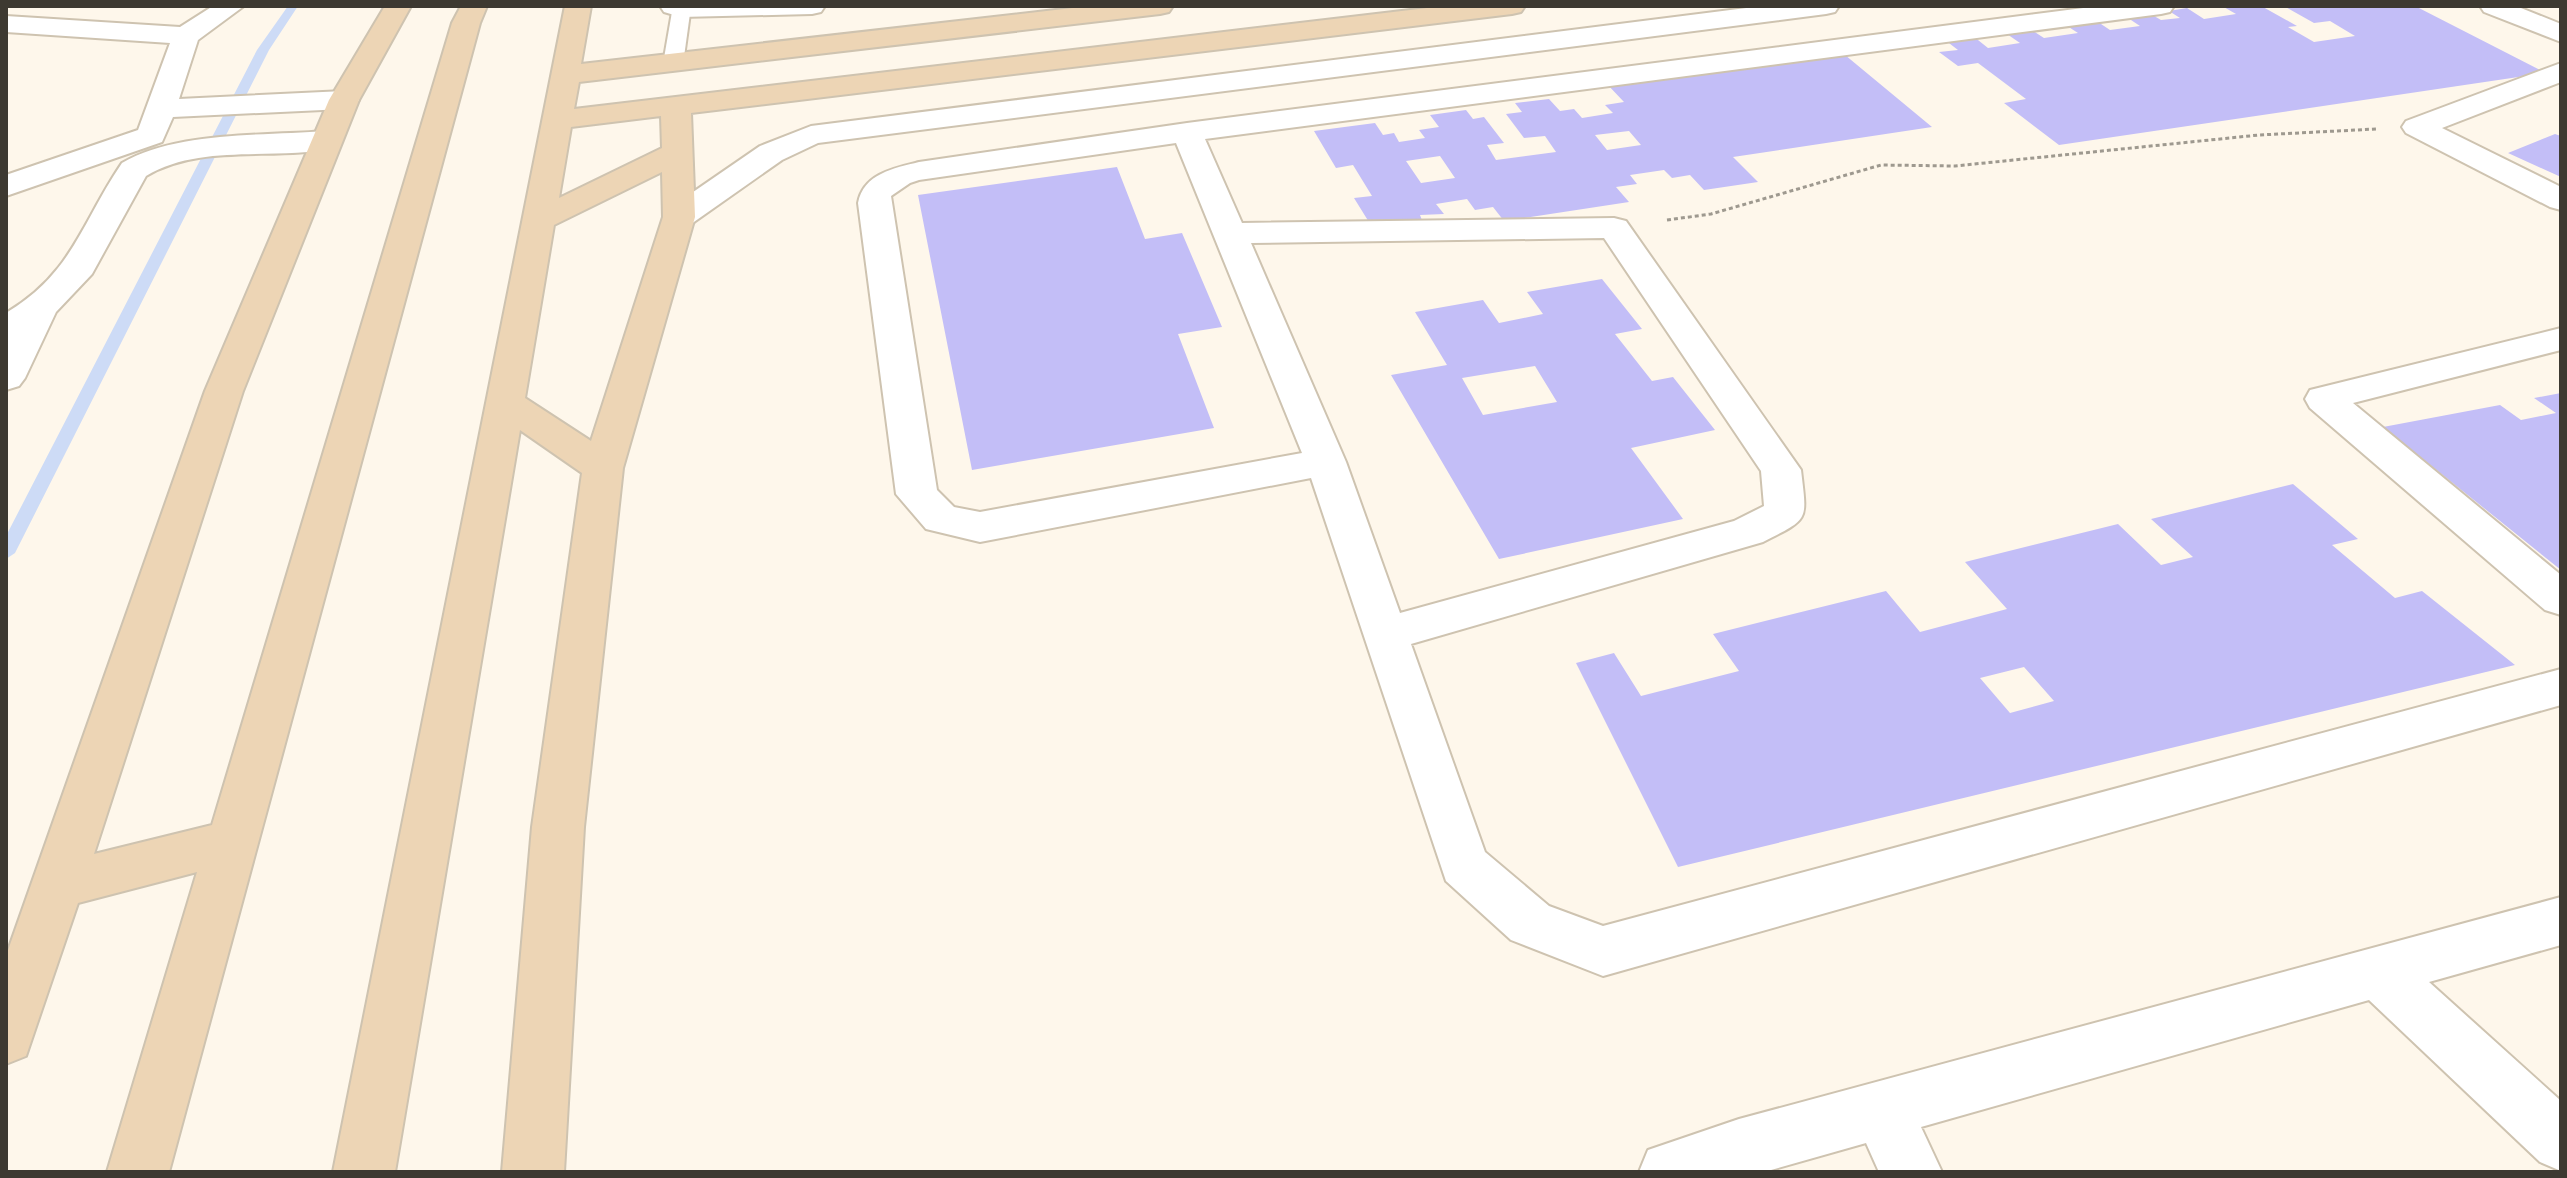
<svg xmlns="http://www.w3.org/2000/svg" width="2567" height="1178" font-family="'Varela Round',sans-serif">
<style>
.lines{fill:none;stroke-linecap:round;stroke-linejoin:round}
.stream{fill:#cddbf6;fill-rule:evenodd}
.building{fill:#c3bef7;fill-rule:evenodd}
.lane-casing{stroke:#cec3b0;stroke-width:4}
.street-casing{stroke:#cec3b0;stroke-width:4}
.secondary-casing{stroke:#cec3b0;stroke-width:4}
.path{stroke:#9e998f;stroke-width:3;stroke-dasharray:4 3;stroke-linecap:butt}
.lane{fill:#fff;fill-rule:evenodd}
.street{fill:#fff;fill-rule:evenodd}
.secondary{fill:#edd5b5;fill-rule:evenodd}
</style>
<rect width="100%" height="100%" fill="#fef7eb"/>
<g class="lines">
<path class="stream" d="M288,6h10l-29,44 -254,503 -9,6v-23l251,-486z"/>
</g>
<path class="building" d="M2222,6l41,1 34,19 -9,1 26,15 41,-6 -25,-15 -16,2 -30,-17h131l131,67 -487,72 -55,-42 22,-4 -48,-36 -20,3 -19,-14 19,-2 -13,-10 28,-4 15,12 32,-5 -16,-11 26,-3 14,9 34,-5 -14,-9 31,-4 15,10 30,-4 -15,-10 24,-3 12,7 19,-2 -11,-7 18,-3 17,11 32,-5z
M1839,50l93,77 -199,30 25,25 -54,8 -14,-15 -18,3 -8,-8 -34,5 7,9 -21,3 13,15 -125,19 -11,-14 -18,3 -8,-11 -31,5 8,10 -24,1 3,8 -51,4 -18,-29 18,-2 -19,-31 -17,3 -22,-37 61,-8 8,12 11,-2 5,9 26,-4 -6,-8 20,-3 -9,-12 36,-5 7,9 11,-2 20,26 -17,2 9,15 60,-8 -11,-16 -21,2 -18,-24 16,-2 -7,-9 34,-4 11,12 14,-2 8,9 31,-5 -8,-8 19,-3 -18,-19zM1629,131l12,14 -34,5 -12,-15zM1440,156l15,22 -34,5 -15,-22z
M2555,134l6,2v41l-53,-24z
M1117,167l28,72 37,-6 40,94 -44,7 36,94 -242,42 -54,-275z
M1602,279l40,50 -27,5 37,47 21,-4 42,53 -84,18 52,71 -184,40 -108,-184 56,-10 -32,-53 68,-12 16,23 44,-9 -16,-22zM1535,366l22,36 -74,13 -21,-37z
M2561,393v177l-178,-143 117,-22 21,15 35,-7 -22,-15z
M2293,484l65,55 -26,6 63,53 27,-7 93,74 -837,202 -102,-204 38,-10 27,43 98,-25 -26,-37 173,-43 34,41 87,-23 -42,-47 153,-38 43,41 32,-8 -42,-38zM2024,667l30,34 -44,12 -30,-35z"/>
<g class="lines">
<g class="lane-casing">
<path id="lane" d="M673,6h18l-8,58 -10,6 -10,-6z"/>
</g>
<g class="street-casing">
<path id="street" d="M213,6h31l-46,34 -19,59 165,-8 10,3 5,6 -5,6 -10,3 -171,8 -11,25 -156,54v-21l132,-45 32,-87 -164,-11v-16l174,11z
M660,6h165l-4,6 -9,2 -131,3 -17,-5z
M1762,6h77l-4,6 -9,2 -1008,129 -36,17 -91,64 -12,3 -12,-3 -4,-7 4,-7 93,-64 51,-20z
M2099,6h75l-4,6 -9,2 -956,125 37,84 372,-5 12,3 175,249c6,52 9,48 -38,72l-352,102 74,208 64,54 54,20 958,-257v36l-958,271 -92,-36 -65,-59 -135,-403 -331,64 -54,-13 -30,-35 -38,-291c5,-29 36,-35 61,-41l268,-39zM1176,143l126,310 -322,59 -26,-5 -17,-17 -46,-294 19,-13 9,-3zM1604,238l157,233 3,35 -30,15 -334,92 -54,-151 -95,-219z
M2480,6h36l45,18v18l-77,-30z
M2561,63v19l-119,46 119,59v23l-11,-3 -144,-74 -4,-6 4,-6z
M327,131l11,2 4,7 -4,7c-61,15 -136,-5 -192,29l-54,98 -36,38 -31,66 -6,8 -13,4v-77c67,-40 75,-90 116,-150 55,-32 142,-27 205,-32z
M2561,328v22l-208,53 208,172v40l-16,-5 -235,-202 -5,-9 5,-9z
M2561,897v48l-132,37 132,119v70l-21,-9 -171,-162 -448,127 21,45h-63l-13,-29 -102,29h-125l9,-22 91,-31z"/>
</g>
<g class="secondary-casing">
<path id="secondary" d="M385,6h26l-52,94 -116,291 -149,463 118,-29 240,-802 9,-17h26l-7,17 -311,1149h-62l90,-300 -119,31 -52,153 -20,8v-108l199,-565 124,-291z
M565,6h26l-10,58 509,-58h83l-4,6 -9,2 -581,68 -5,27 870,-103h81l-4,6 -9,2 -821,99 4,104 -72,251 -39,359 -20,345h-62l30,-345 50,-354 -62,-43 -125,742h-62zM661,116l1,32 -103,50 12,-71zM662,172l1,45 -72,224 -66,-43 29,-173z"/>
</g>
<path class="path" d="M1667,220l44,-6 170,-49 74,1 304,-31 117,-6"/>
<use href="#lane" class="lane"/>
<use href="#street" class="street"/>
<use href="#secondary" class="secondary"/>
</g>
<rect width="2567" height="1178" fill="none" stroke="#3d3931" stroke-width="16"/>
</svg>
